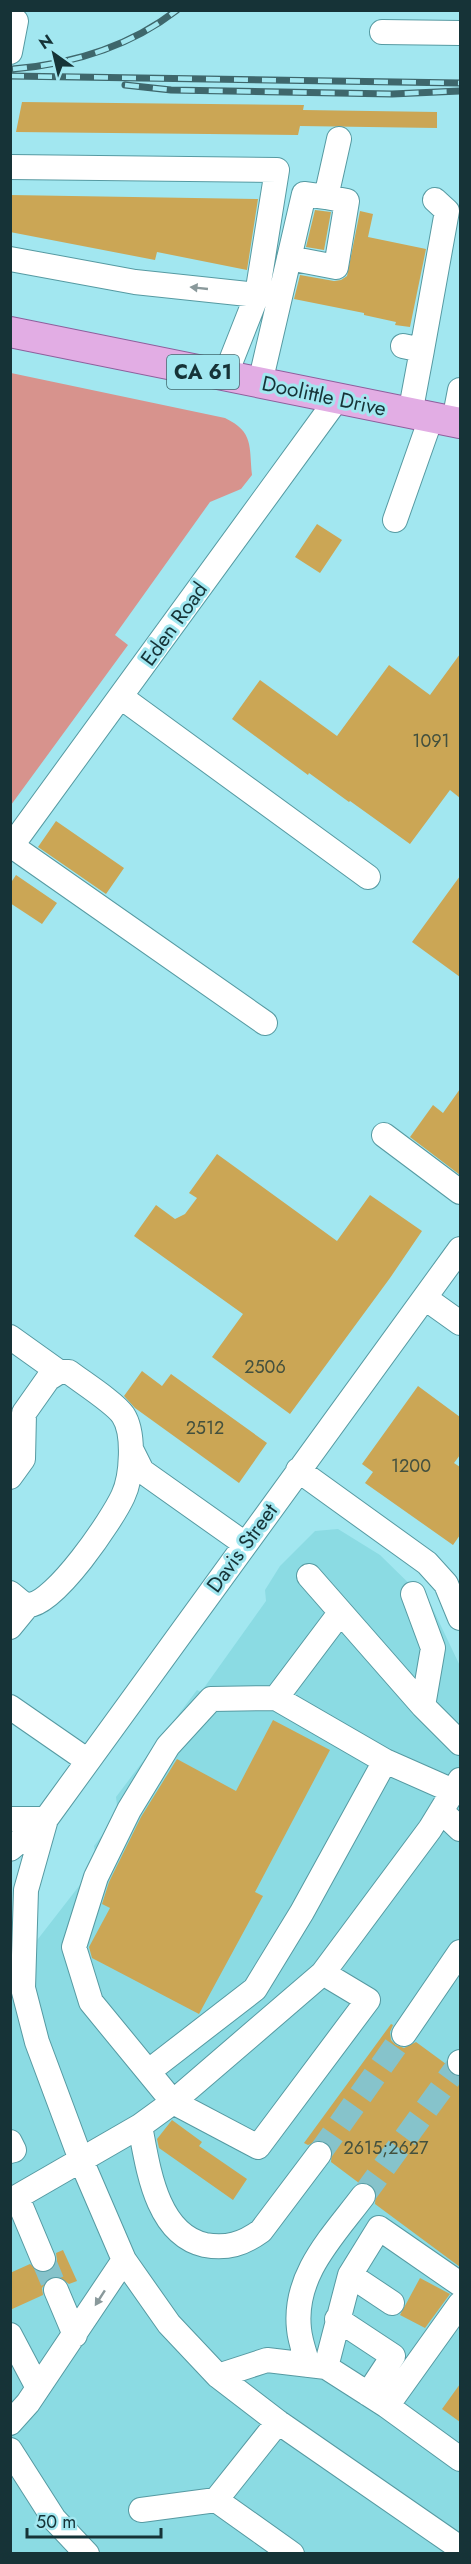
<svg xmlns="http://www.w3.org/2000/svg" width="471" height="2564" font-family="Jost,sans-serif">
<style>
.built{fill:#8bdbe3}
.green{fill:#d7938d}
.building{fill:#cba655}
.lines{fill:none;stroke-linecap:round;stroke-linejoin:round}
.minor-tunnel{stroke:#86c3cb;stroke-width:24;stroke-dasharray:24 12;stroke-linecap:butt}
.minor-casing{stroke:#569aa2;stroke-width:26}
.major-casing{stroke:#8e5f9c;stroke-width:32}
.minor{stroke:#fff;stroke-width:24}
.major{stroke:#e2ade4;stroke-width:30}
.rail-casing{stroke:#3e676c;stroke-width:7}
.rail{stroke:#a2e7f0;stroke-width:4.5;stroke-dasharray:14;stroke-linecap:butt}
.oneway{fill:#8a999b}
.labels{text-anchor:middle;stroke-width:6;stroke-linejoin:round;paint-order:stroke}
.number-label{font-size:18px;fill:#43503e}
.shield{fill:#a2e7f0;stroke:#40696e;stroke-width:1.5}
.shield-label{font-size:20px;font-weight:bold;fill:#163337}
.street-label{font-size:21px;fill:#163337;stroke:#a2e7f0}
</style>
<rect width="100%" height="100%" fill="#a2e7f0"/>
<path class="built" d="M338,1529l42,26 51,50 29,61v887h-449l-1,-578 73,-94 13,-23 -2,-12 24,-32 -2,-17 81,-107 4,2 65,-91 -1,-11 15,-24 35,-35z"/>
<path class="green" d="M11,373l214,45c29,14 24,28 27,57l-11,14 -31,13 -95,133 13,10 -117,160z"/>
<path class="building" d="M22,102l282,3 -1,5 134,2v16l-137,-2 -2,9 -282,-3z
M10,195l248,4 -11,71 -90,-18 -2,8 -145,-28z
M315,210l16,2 -7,38 -18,-3z
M360,211l13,3 -5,23 58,12 -16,78 -15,-2 1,-3 -32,-7v-2l-70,-14 6,-24 34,6 7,-1 6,-4z
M317,524l25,16 -22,33 -25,-16z
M460,654v144l-10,-8 -40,54 -60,-43 -1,1 -40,-29 -1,2 -76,-56 28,-39 77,56 52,-71 41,30z
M56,821l68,47 -18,26 -68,-47z
M16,875l41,28 -15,21 -32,-21v-19z
M460,876v101l-48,-35z
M460,1089v86l-50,-38 23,-32 10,8z
M217,1154l120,87 33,-46 52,36 -32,47 -100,136 -78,-57 31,-43 -109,-78 22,-31 19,14 10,-5 12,-16 -8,-5z
M142,1371l20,15 9,-12 96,69 -28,40 -104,-75 -11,-12z
M418,1386l42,31v38l-6,8 6,4v68l-7,10 -88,-62 8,-11 -11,-8z
M273,1720l57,30 -75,142 8,4 -64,118 -107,-56 -3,-11 21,-39 -8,-4 7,-22 32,-65 36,-58 59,32z
M391,2024l2,1 -3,7 1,8 5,5 8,3 12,-6 30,22 6,11 8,2v190l-85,-63 1,-13 -4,-6 -13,-2 -28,-21 1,-13 -4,-6 -8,-3 -12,5 -4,-2z
M172,2120l30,22 -3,4 48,33 -14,21 -74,-52 -2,-9z
M63,2250l14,31 -8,3 -11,-8 -8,1 -8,11 1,7 -33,15v-37l20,-9 11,9 8,-1 8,-11 -1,-8z
M420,2278l30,16 -25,34 -25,-13z
M460,2384v38l-18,-13z"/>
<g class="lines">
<path class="minor-tunnel" d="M319,2154l85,-120
M363,2196l97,-133
M43,2259l13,31"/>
<g class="minor-casing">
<path id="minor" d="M382,32l78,1
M10,52l6,-31
M10,167l267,3 -20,125 -32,81
M289,258l47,9 11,-66 -21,-4
M10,259l125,23 122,13
M403,346l19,4 -12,64
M422,350l25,-139 -12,-11
M260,383l44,-189 22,3 13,-58
M454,421l6,-31
M395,520l36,-102
M121,697l247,180
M12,846l253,177
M10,848l327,-449
M384,1135l76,57
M425,1298l35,25
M10,1337l49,35
M132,1451l10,20 103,73
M298,1470l129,93 19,21 14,34
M10,1477l13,-18 1,-46 24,-34 11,-7h10c13,10 46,31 54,43 12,18 9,62 0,81 -11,24 -68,108 -94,109 -7,0 -13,-8 -19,-12
M309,1576l114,130 37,37
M413,1594l20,54 -10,58
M10,1627l18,-22
M276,1698l109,63 68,30
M10,1707l78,54
M441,1811l19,18
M10,1819h36l414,-570
M46,1819l-20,71 -3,98 14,54 44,118 43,100 45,64 49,52 60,46 182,126
M10,1849l36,-30
M323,1973l45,27 -110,147 -85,-45 -82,-100 -17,-55 22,-70 33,-67 39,-64 43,-47 65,-1 64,-85
M404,2034l56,-82
M460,2063v-1
M149,2071l106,-82 47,-77 83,-151
M140,2126c8,41 16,108 65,119 22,4 38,-1 56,-14l58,-77
M10,2142l4,8 -4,1
M17,2197l26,62
M10,2201l130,-75 33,-24 150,-129 107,-144 30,-49
M350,2275l42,28
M56,2290l19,45
M337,2319l56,37 -25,38
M10,2335l28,53
M308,2365c-3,-11 -8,-24 -9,-36 -6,-54 34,-93 64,-133
M326,2367l24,-92 29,-47 81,56
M218,2376l49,-16 59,7 61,39 73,-102
M387,2406l73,53
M10,2423l18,-20 96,-143
M10,2450l44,69 33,35
M216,2500l62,-78
M141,2510l75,-10 76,54"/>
</g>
<g class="major-casing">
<path id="major" d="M10,332l450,91"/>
</g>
<use href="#minor" class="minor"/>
<use href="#major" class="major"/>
<g class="rail-casing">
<path id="rail" d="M13,69c59,-5 116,-22 164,-59
M10,76l450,7
M125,85l46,5 221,4 68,-3"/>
</g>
<use href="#rail" class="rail"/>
</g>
<defs><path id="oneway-solid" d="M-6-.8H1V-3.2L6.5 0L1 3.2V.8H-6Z" transform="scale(1.5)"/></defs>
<g class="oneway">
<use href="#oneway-solid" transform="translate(199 288) rotate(-174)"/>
<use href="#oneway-solid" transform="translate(100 2298) rotate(123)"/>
</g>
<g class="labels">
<g class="number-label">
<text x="431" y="747">1091</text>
<text x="265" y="1373">2506</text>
<text x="205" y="1434">2512</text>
<text x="411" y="1472">1200</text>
<text x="386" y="2154">2615;2627</text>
</g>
<rect class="shield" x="167" y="355" width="72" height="34" rx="4.5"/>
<g class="shield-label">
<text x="203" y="379">CA 61</text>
</g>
<g class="street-label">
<text transform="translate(324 396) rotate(12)" y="7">Doolittle Drive</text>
<text transform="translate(174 624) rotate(-54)" y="7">Eden Road</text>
<text transform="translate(242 1548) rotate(-54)" y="7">Davis Street</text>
</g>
</g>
<rect width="471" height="2564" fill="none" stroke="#163337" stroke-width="24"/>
<g transform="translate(54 54) rotate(326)" stroke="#a2e7f0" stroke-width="4.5" paint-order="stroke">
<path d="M0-4.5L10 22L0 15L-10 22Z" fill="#163337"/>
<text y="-9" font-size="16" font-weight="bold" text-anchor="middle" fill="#163337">N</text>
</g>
<path d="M27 2528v9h134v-9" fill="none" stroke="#163337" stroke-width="3"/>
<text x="36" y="2528" font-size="18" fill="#163337" stroke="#a2e7f0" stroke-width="4.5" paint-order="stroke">50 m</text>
</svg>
